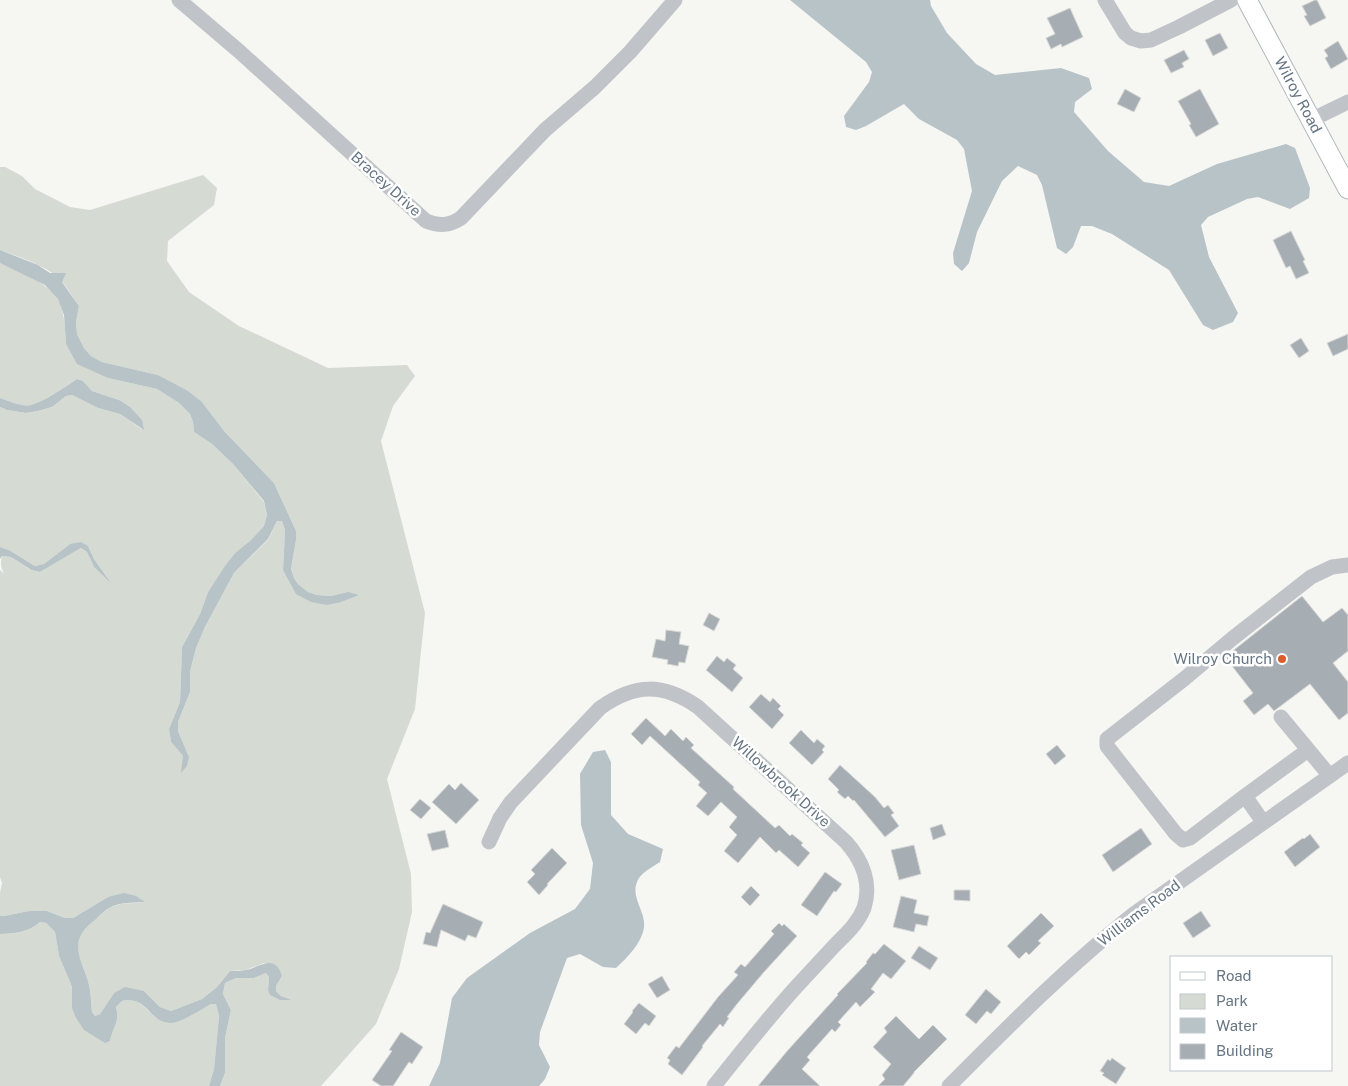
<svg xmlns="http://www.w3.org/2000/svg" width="1348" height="1086" font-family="'Public Sans',sans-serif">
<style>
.green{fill:#d5dbd3}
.water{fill:#b8c3c8}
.building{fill:#a6aeb4;stroke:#d8d8d6}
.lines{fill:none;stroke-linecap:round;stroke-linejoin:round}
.major-casing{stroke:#b3b7bb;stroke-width:21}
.minor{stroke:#c0c3c7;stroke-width:15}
.major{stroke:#fff;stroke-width:19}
.poi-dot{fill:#dd5c2c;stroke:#fff;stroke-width:2}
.labels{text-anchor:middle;stroke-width:5;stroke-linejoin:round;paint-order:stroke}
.street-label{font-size:15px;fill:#667583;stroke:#fff}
.poi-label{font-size:15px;fill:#667583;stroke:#fff;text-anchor:end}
</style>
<rect width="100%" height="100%" fill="#f6f6f3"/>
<path class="green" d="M0,167h5l17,9 13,13 35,18 20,3 113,-35 14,13 -3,17 -46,36 -1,20 22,31 50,34 89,42 79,-3 8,11 -22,30 -12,35 44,172 -10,96 -28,70 24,95 1,38 -13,57 -23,55 -55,62h-101l5,-13v-35l6,-28 -8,-16 2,-11 11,-5h18l12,-5 3,4 -1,13 21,10 -8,-4 -5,-5v-5l6,-10 -18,-13 -18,7 -16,1 -13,16 -15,12 -31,12 -11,-4 -16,-16 -30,2 -14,21 -5,2 -3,-4c-1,-10 -1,-21 -4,-31 -9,-27 -20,-40 7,-62 6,-4 12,-11 19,-13 10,-4 21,-2 30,-4l-36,-5 -35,21h-8l-18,-7h-18l-25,5h-4v-23l2,-10 -2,-6v-307l4,4c-3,-6 -4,-12 -2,-18l9,1 19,13 10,2 41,-24 6,4 7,15 15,13 -15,-21 -6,-13 -18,-2 -26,20 -9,2 -26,-16 -9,-3v-140l7,3 19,3 12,-2 14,-4 14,-11 6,-1 26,13 22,6 23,16 -24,-30 -27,-9 -9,-10 -6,-2c-12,8 -32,22 -46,26 -9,2 -22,-4 -31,-7v-135c16,6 52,22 59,38 6,13 6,29 7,43l42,34 49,11 22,14 11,11 3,8 1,10 18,12 21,20 31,38 3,13 -3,11 -13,14 -16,13 -27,39 -8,22 -18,33 -2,55 -11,27 2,13 12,14 6,1 -11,-26v-9l12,-30v-20l6,-24 9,-21 29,-54 34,-33 9,-19h5l3,9 -2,40 28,32 37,-10 -17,4 -14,-1 -9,-3 -10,-8 -4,-6 -3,-9 5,-29v-9l-22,-48 -49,-51 -23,-30 -44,-27 -56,-13 -11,-6 -7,-8 -7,-14 -1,-12 3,-16c-5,-7 -10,-16 -16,-23 -15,-18 -42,-25 -63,-33z
M40,922l6,1 9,9 4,24 13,31v21l38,33c3,-15 10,-18 6,-34l6,-6 9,-1 8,2 17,16 22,3 33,-17 5,-1 3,13 -5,53 -5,17h-209v-152c16,-1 27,-1 40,-12z"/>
<path class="water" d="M790,0h140l1,6 16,27 29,31 19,11 66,-7 28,10 3,11 -17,13 -1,10 34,39 36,31 25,4 48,-22 69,-20 9,4 15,40 -1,10 -19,11 -32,-12 -11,2 -39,18 -7,8 8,32 29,56 -5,9 -20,8 -10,-5 -34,-55 -57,-36 -20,-8h-11l-8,21 -7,7 -9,-6 -15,-63 -5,-10 -19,-9 -16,15 -25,51 -8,31 -7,8 -8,-7 -1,-11 19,-62 -8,-42 -7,-9 -38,-21 -15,-15 -38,22 -10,4 -10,-3 -2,-11 25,-34 3,-10 -6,-10z
M0,250l38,15 12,8h16l-4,9 17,24 -3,16 1,12 7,14 7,8 11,6 56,13 30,16 14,11 23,30 49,51 22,48v9l-5,29 3,9 4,6 10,8 9,3 14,1 17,-4 11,3 -18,7 -14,3 -16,-3 -15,-8 -13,-24 2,-40 -3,-9h-5l-9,18 -34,34 -29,54 -9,21 -6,24v20l-12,30v9l11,26 -2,9 -6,7 2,-17 -12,-14 -2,-13 11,-27 2,-55 18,-33 8,-22 17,-26 10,-13 16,-13 13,-14 3,-11 -3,-14 -31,-37 -21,-20 -18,-12 -1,-10 -3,-8 -11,-11 -22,-14 -49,-11 -31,-14 -11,-20 -2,-29 -6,-16 -13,-14 -45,-22z
M77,379l6,2 9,10 27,9 11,7 12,13 2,10 -24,-16 -22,-6 -26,-13 -6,1 -14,11 -14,4 -12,2 -19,-3 -7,-3v-9c9,3 22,9 31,7 14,-4 34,-18 46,-26z
M81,542l7,4 6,13 17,24 -17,-16 -7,-15 -6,-4 -41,24 -9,-2 -20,-13 -9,-1 -2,3v-12l9,3 26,16 9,-2 26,-20z
M605,750l6,12v53l17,19 35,15 -3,13c-6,4 -17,10 -21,16 -11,18 7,32 5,49 -2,16 -17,31 -28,41l-13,-1 -23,-13 -13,4 -27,74 -1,13 11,22 -5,12 -6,7h-110l11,-23 12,-65 15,-20 63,-45 45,-24 15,-20 3,-26 -12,-38 -1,-51 13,-22z
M124,893l12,3 9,6c-11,1 -25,0 -34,5 -6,3 -11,8 -15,12 -28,21 -17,35 -8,62 3,10 3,21 4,31l3,4 5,-2 14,-21 11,-6 19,4 16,16 11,4 31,-12 15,-12 13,-16c5,0 11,0 16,-1 14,-3 29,-17 36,6l-6,10v5l5,5 10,4h-11l-10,-5 -2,-5 1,-13 -3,-4 -12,5h-18l-11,5 -2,11 8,16 -6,28v35l-5,13h-11l5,-17 5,-53 -3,-12h-5c-9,5 -31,19 -40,19 -18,-1 -21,-15 -33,-21 -5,-2 -11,-2 -16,-1l-6,6c4,16 -3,19 -6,34l-5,2 -21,-13 -8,-12 -4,-10v-21l-13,-31 -4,-24 -9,-9 -6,-1c-13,11 -24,11 -40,12v-18h4l25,-5h18l18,7h8l35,-21z"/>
<path class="building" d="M1315,0h2l9,18 -16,8 -6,-10 3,-1 -5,-9z
M1070,8l13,29 -21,10 -1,-3 -10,5 -5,-11 9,-4 -8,-16z
M1220,33l8,15 -15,8 -8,-16z
M1338,41l10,18 -17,10 -6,-11 3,-2 -4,-6z
M1184,50l5,9 -7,4 2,4 -13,6 -7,-13z
M1125,89l16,9 -7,14 -17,-8z
M1200,89l19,35 -23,13 -7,-12 2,-1 -13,-23z
M1291,231l14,29 -2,1 6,12 -13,6 -6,-13 -4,2 -13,-28z
M1348,334v15l-15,7 -6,-13z
M1301,338l8,13 -10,7 -9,-13z
M1302,596l21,26 19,-14 6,7v36l-15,12 15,19v31l-9,7 -29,-36 -36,27 -6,-7 -14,11 -11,-14 10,-8 -28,-36z
M709,613l11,6 -6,12 -11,-6z
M666,630l15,2 -2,12 10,2 -4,17 -6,-1 -1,4 -11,-2 1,-4 -16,-3 4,-18 9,2z
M717,656l7,6 3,-4 9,7 -3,4 10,9 -11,14 -26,-22z
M761,694l9,8 3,-4 8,8 -3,3 6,6 -12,14 -23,-22z
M646,718l19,18 6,-7 12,12 3,-4 8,8 -3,3 43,39 -1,2 42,39 4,-3 11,11 2,-2 11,9 -2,2 9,8 -12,14 -19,-17 -3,3 -16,-16 -22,26 -14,-12 13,-16 -8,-8 8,-10 -16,-15 -13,14 -12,-10 11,-13 -9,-8 2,-3 -50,-46 -8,9 -11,-11z
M801,730l13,13 3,-4 8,7 -3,4 2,2 -12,13 -23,-22z
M1057,745l9,11 -11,9 -9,-11z
M840,765l35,32 9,11 4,-3 6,8 -3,2 8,11 -14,11 -31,-37 -1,1 -5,-5 -3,3 -8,-7 2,-2 -11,-11z
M461,783l18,17 -23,24 -24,-22 17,-18 6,6z
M420,799l11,9 -10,11 -11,-9z
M942,824l4,11 -13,5 -3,-12z
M1141,828l11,16 -39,28 -11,-17z
M445,830l4,17 -17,4 -5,-17z
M1310,834l10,13 -25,20 -11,-15 16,-12 3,-2 1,1z
M914,845l7,29 -22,6 -8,-30z
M552,848l15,15 -20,21 1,1 -9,10 -12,-13 8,-8 -4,-4z
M825,872l17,12 -6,8 -2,-1 -17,25 -16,-11z
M751,886l9,9 -10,11 -9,-9z
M954,890h16v11l-16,-1z
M901,896l16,4 -3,13 15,3 -2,10 -11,-2 -2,8 -21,-5z
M443,904l40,18 -7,16 -8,-3 -3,6 -24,-11 -4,17 -14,-3 3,-12 4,1z
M1201,911l10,15 -18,12 -10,-15z
M1041,913l13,13 -16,15 3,2 -12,12 -3,-3 -7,7 -12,-13z
M779,923l3,3 2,-2 13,12 -33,36 -27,32 -10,13 2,1 -6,9 -3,-3 -18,22 1,1 -21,28 -14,-11 2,-4 -3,-2 9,-12 3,2 39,-51 20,-22 -4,-3 7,-8 4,3 29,-33 -3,-3z
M884,944l22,17 -15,18 -8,-6 -12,16 4,3 -15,15 -4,-5 -18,20 3,3 -6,7 -3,-3 -25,28 3,3 -8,9 18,17h-62l30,-36 50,-55 -1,-1 30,-31 -1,-1 7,-9 2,1z
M919,946l19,12 -8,12 -19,-12z
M662,976l8,14 -13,8 -9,-14z
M986,989l15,13 -10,12 -4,-3 -11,13 -11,-9z
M639,1003l17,13 -7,10 -4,-3 -9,11 -12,-10 9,-12 -1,-1z
M896,1016l23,23 14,-14 14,14 -33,33v1l-11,13h-25l7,-7 -3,-4 9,-11 -18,-17 14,-15 -3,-4z
M401,1032l22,15 -11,17 -3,-2 -16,24h-12l-9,-6 20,-29 -3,-1z
M1112,1058l14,10 -10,16 -14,-9 2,-2 -4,-2 8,-12 2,2z"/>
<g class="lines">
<g class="major-casing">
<path id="major" d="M1247,0l101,189"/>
</g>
<path class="minor" d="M179,0l61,52 186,169c13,5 23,5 35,-3l84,-88 50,-43 35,-35 45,-52
M1105,0l20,33 6,5 10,3 10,-1 28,-13 52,-27
M1311,120l37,-18
M1281,717l49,59
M1245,796l63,-46
M1263,822l-18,-26 -55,42 -7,2 -7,-6 -69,-88v-7l77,-60 49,-41 78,-61 21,-10 16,-2
M489,842l11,-24 11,-16 89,-94c35,-25 63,-25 98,-1l148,135c16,18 26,41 18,66 -6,15 -17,25 -28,36 -13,14 -26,28 -39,42 -29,32 -56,66 -83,100
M949,1086c60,-60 119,-120 185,-172l214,-151"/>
<use href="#major" class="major"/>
</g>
<circle class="poi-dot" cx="1282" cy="659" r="5"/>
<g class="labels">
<g class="street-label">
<text transform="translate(1298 95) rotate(62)" y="5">Wilroy Road</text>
<text transform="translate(386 184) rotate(42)" y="5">Bracey Drive</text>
<text transform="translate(781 782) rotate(42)" y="5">Willowbrook Drive</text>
<text transform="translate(1139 913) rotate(-37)" y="5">Williams Road</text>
</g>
<g class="poi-label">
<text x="1272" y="664">Wilroy Church</text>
</g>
</g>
<rect x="1170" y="956" width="162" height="115" fill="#ffffff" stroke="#c2c8cd"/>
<rect x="1180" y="972" width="25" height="8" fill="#ffffff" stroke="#c2c8cd"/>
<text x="1216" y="981" font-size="15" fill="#667583">Road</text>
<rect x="1180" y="994" width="25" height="15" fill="#d5dbd3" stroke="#c2c8cd"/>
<text x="1216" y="1006" font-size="15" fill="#667583">Park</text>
<rect x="1180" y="1018" width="25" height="15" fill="#b8c3c8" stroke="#c2c8cd"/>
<text x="1216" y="1031" font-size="15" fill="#667583">Water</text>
<rect x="1180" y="1044" width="25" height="15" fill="#a6aeb4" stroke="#c2c8cd"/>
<text x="1216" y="1056" font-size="15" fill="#667583">Building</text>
</svg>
